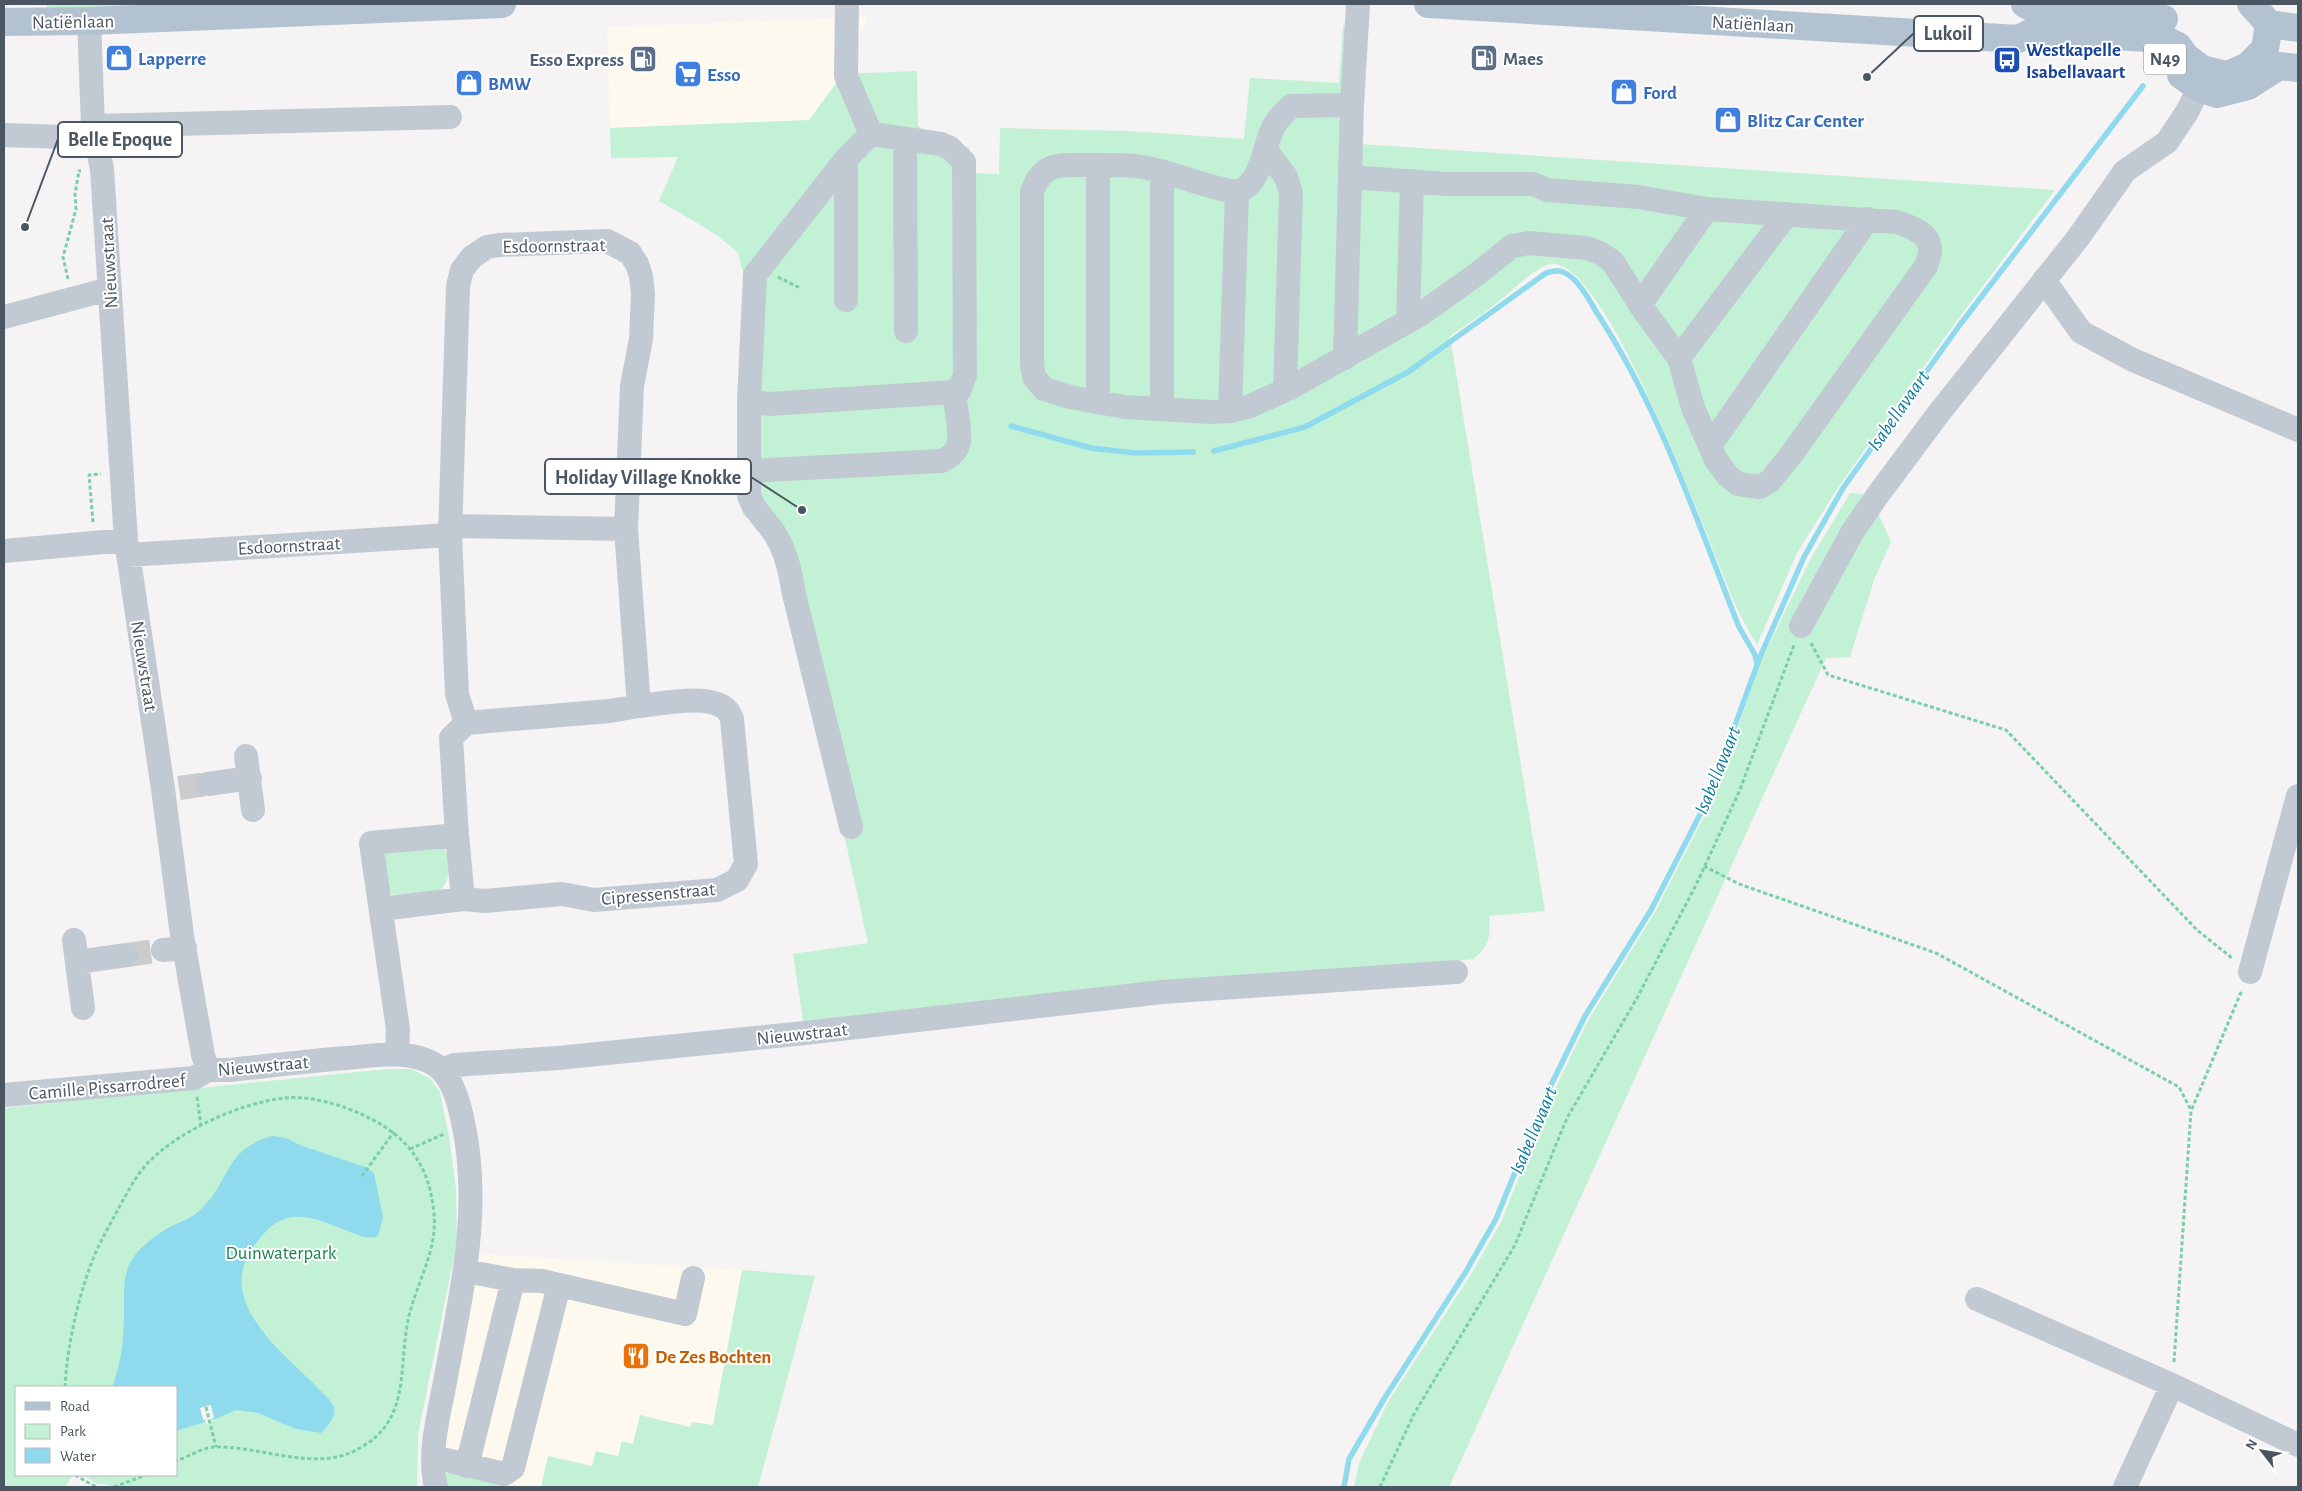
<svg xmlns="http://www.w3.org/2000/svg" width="2302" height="1491" font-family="'Alegreya Sans',sans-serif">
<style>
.commercial{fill:#fdf9ef}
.green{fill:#c3f1d5}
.water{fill:#90daee}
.pier{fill:#f5f3f3}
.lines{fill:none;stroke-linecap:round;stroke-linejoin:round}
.stream{stroke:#90daee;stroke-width:5.5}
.minor-tunnel{stroke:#caccce;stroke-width:24;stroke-dasharray:24 12;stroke-linecap:butt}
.path{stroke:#7ad0a6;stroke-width:3;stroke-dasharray:4 2.5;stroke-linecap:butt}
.minor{stroke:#c1cad2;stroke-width:24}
.major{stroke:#b3c2d1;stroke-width:28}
.labels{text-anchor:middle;stroke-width:4;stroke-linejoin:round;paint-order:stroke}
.shield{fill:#fff;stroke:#808990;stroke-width:1}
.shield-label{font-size:18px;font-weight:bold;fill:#4a5661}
.street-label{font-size:19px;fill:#4a5661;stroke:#fff}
.transit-label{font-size:19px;font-weight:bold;fill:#164399;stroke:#fff;text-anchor:start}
.shop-label{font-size:19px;font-weight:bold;fill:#366cbe;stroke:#fff;text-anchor:start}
.service-label{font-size:19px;font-weight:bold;fill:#4e5e75;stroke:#fff;text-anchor:start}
.park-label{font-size:19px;fill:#17864f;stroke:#fff}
.food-label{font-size:19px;font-weight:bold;fill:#c56008;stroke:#fff;text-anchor:start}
.water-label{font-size:20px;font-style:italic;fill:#0c7c9b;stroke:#fff}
.leader{fill:none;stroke:#4a5661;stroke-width:2}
.callout-dot{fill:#4a5661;stroke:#fff;stroke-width:2}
.callout{fill:#fff;stroke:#4a5661;stroke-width:2}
.callout-label{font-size:20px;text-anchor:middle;font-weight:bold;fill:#4a5661}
</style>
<rect width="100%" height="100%" fill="#f5f3f3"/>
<path class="commercial" d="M868,17l-25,57 -34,46 -199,8 -3,-101z
M480,1254l262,16 -29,155 6,62 -123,-35 -4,14 -44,-10 -7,31h-33l-60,-14 -6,3v-27z"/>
<path class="green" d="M47,4h78l1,7 -79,2z
M1343,25l21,1 -5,118 696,46 -100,133 -116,163 -42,67 -40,92c-8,-14 -16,-28 -23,-43 -21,-49 -128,-347 -183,-338 -16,3 -39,27 -52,37 -16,13 -33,24 -49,35l95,575 -56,5c1,21 2,27 -15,43l-670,67 -11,-72 75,-11 -30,-136 -58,-239 -24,-45 -13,-8 -6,-22 8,-212 -7,-28c-23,-22 -52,-36 -79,-52l19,-44 -67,1 -1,-30 199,-8 34,-46 74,-3 1,55 39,21h12l3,26 27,1 1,-46 128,3 116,8 6,-61 89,5z
M1850,493l20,2 21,47 -17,38 -24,77 -24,1 -377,829h-95l5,-24 29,-61 82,-126 31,-54 53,-131 35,-72 66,-107 57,-111 50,-142 48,-99z
M443,847c9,11 8,37 -5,44l-43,4 -5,-2 -8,-38 3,-6z
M387,1069h24l18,9 11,14 10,51 6,47 1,52 -39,192 -1,53h-307v-2l-13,-1 -14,-9h93v-88h-160v88h57l-8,12h-61v-379z
M742,1270l73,6 -57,211h-217l7,-31 44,10 4,-15 22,5 4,-15 11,3 7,-29 50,12 2,-5 21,3z
M448,1473l60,14h-64l-2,-11z"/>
<path class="water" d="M273,1136l13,2 14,7 65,22 9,6 9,45 -5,18c-8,4 -17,0 -25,-3 -34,-13 -65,-31 -92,4 -9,11 -17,23 -19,37 -6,43 45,83 72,110 6,7 17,15 20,23 3,10 -7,20 -13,26l-25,-4 -38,-16 -22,-3 -18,8 -42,13v-44h-64c10,-24 12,-52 12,-78 0,-14 -1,-28 4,-42 8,-18 27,-32 44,-41 10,-5 21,-8 29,-17 30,-28 23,-61 72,-73z"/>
<path class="pier" d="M211,1405l3,13h-2l1,4 -7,2 -1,-4h-2l-3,-12z"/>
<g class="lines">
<path class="stream" d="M1011,426l80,22 45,5 57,-1
M1214,451l91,-24 103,-55 138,-99c8,-2 13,-4 21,1 13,8 22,26 30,39 63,96 100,208 142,314l16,28 2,9
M1344,1487l5,-28 35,-60 81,-126 31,-54 53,-130 36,-73 66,-106 57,-111 52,-142 44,-100 39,-69 116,-162 184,-240"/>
<path class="minor-tunnel" d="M179,788l29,-4
M127,955l36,-5"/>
<path class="path" d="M778,277l22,11
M68,279l-5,-22 13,-48 -1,-15 4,-23h2
M93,522l-4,-47 12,-1
M1811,643l17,32 178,55 191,200 35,28
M1704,866l35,18 197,69 243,134 12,23
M197,1097l4,29
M410,1149l34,-15
M362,1176l32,-44
M2174,1362l17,-251 51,-121
M65,1387c2,-40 13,-90 28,-128 8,-20 19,-38 29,-57 8,-14 17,-32 30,-43 31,-30 89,-56 132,-61 21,-2 43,3 62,10 52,19 83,48 88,106 4,39 -21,74 -27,112 -8,48 2,98 -51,124 -41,22 -96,-4 -140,-3 -13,0 -28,10 -40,14
M206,1407l10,40
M75,1475l21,12
M114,1487l32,-12
M1380,1487l34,-73 101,-169 52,-127 70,-120 59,-113 43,-93 55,-147"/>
<path class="minor" d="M847,4l-1,72 25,58
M89,21l4,105 9,43 24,371 37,249 19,146 21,120 5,15h21c39,-4 78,-9 117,-12 27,-2 56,-8 82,3 22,9 29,35 34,56 20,87 1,168 -15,254 -6,37 -20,80 -11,116
M93,126l357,-9
M4,135l90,3
M905,139l1,192
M1266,150l20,27 5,16 -6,197
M846,159v141
M1350,177l97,7h86l14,6 91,7 69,12 190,13c25,9 41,16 29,44l-135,189 -21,26 -10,6 -22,-3 -10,-8 -12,-16 -23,-52 -14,-50 -34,-46 -33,-51 -12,-8 -14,-5 -57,-5 -17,3 -35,28 -56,40 -131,74 -40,18 -18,5 -21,1 -86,-5 -55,-10 -26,-8 -10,-12 -2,-13v-172c10,-30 28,-27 55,-27 22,0 44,-1 65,4 28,6 56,19 85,23 26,-8 26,-48 38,-68 4,-7 11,-13 16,-18l61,-1
M2044,280l37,52 52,28 165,70
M1640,305l67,-96
M4,317l105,-28
M1408,321l4,-140
M1345,358l7,-253 6,-101
M1679,358l108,-144
M749,401l20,3 185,-12 5,-1 6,-16 -1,-213 -14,-14 -9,-4 -70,-10
M1098,402v-237
M1162,409v-238
M1230,411l7,-219
M1710,446l158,-227
M748,471l194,-10c6,-3 12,-7 15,-13 6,-11 -2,-42 -3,-56
M450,526l176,3
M450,535l7,159 9,29
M4,551l122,-11
M128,555l322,-20 8,-249 4,-16 10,-13 15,-10 12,-2 108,-4 23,12 7,11 4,12 2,18 -2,45 -9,47 -6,143 13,177 -29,5 -144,12 -15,15 6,97 -86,8 27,186 -1,25
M1801,626l52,-95 24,-35 62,-83 139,-175 47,-67 42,-29 20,-30 12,-24
M246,756l7,54
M208,784l42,-6
M851,827l-57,-233c-4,-23 -8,-44 -21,-63 -9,-13 -18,-19 -24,-35v-95l6,-126 91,-116 25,-25
M457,835l6,64
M381,909l82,-10 22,2 77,-7 32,6 123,-10 20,-10 9,-16 -14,-145c-1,-3 -3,-7 -6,-10 -18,-16 -65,-5 -87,-3
M74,940l9,68
M163,950l22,-2
M77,962l50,-7
M2250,972l48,-176
M442,1070l12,-5 104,-7 247,-25 357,-41 294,-20
M4,1095l190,-17 14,-8
M466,1271l47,9 29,1 143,33 8,-36
M1977,1299l195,86 126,60
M434,1460h12l58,14 9,-6 46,-183
M467,1466l46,-186
M2125,1487l47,-102"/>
<path class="major" d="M1428,4l590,35 17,-8 128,8 15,7 7,10 17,13 25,6 21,-9 17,-17 4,-25
M2025,4l13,7 126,8
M2251,4l18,20 29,4
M4,22l85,-1 413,-17
M2181,75l18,13 18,6 31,-8 31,-20 19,2"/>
</g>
<defs>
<g id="shop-square" transform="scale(1.4375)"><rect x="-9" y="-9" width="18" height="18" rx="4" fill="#3f7fe0" stroke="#fff"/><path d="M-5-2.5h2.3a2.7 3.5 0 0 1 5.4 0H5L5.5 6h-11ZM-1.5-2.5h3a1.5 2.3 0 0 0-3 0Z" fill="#fff"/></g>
<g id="fuel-square" transform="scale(1.4375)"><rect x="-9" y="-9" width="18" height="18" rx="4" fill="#5c6f8a" stroke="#fff"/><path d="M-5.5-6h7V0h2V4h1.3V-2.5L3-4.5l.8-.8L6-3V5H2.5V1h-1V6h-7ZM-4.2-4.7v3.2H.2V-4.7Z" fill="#fff"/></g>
<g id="bus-square" transform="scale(1.4375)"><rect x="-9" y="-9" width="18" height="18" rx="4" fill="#1a4fb4" stroke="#fff"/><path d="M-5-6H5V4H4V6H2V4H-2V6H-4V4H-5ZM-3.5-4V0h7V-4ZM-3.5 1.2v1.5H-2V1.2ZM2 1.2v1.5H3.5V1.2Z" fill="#fff"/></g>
<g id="supermarket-square" transform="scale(1.4375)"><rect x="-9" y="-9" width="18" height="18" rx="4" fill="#3f7fe0" stroke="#fff"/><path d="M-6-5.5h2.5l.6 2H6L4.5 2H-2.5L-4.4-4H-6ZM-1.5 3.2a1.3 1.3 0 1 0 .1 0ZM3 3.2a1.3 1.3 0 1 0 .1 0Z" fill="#fff"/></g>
<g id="restaurant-square" transform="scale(1.4375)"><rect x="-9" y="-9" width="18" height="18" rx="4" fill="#e8710a" stroke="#fff"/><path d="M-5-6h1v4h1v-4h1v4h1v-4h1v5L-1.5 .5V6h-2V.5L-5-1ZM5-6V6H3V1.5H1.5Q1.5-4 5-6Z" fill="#fff"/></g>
</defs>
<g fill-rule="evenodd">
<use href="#shop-square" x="119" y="58"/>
<use href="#fuel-square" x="1484" y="58"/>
<use href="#fuel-square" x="643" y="59"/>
<use href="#bus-square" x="2007" y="60"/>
<use href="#supermarket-square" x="688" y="74"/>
<use href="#shop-square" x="469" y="83"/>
<use href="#shop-square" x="1624" y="92"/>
<use href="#shop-square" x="1728" y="120"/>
<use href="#restaurant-square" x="636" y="1356"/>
</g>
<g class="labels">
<rect class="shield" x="2144" y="43.5" width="42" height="31" rx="4"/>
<g class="shield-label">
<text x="2165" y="65">N49</text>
</g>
<g class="street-label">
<text transform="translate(73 21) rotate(-1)" y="7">Natiënlaan</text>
<text transform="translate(1753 23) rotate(3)" y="7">Natiënlaan</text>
<text transform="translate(554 245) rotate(-1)" y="7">Esdoornstraat</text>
<text transform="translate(108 263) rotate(-93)" y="7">Nieuwstraat</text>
<text transform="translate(289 545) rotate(-3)" y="7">Esdoornstraat</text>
<text transform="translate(145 666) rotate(81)" y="7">Nieuwstraat</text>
<text transform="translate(658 893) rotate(-5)" y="7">Cipressenstraat</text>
<text transform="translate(802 1033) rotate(-6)" y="7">Nieuwstraat</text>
<text transform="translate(263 1065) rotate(-5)" y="7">Nieuwstraat</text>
<text transform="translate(107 1086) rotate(-5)" y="7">Camille Pissarrodreef</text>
</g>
<g class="transit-label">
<text x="2026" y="56">Westkapelle<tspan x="2026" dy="22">Isabellavaart</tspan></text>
</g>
<g class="shop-label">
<text x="138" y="65">Lapperre</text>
<text x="707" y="81">Esso</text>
<text x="488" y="90">BMW</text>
<text x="1643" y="99">Ford</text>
<text x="1747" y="127">Blitz Car Center</text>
</g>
<g class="service-label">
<text x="1503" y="65">Maes</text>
<text x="624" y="66" text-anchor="end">Esso Express</text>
</g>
<g class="park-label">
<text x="281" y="1259">Duinwaterpark</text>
</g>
<g class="food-label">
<text x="655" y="1363">De Zes Bochten</text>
</g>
<g class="water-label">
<text transform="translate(1898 410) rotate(-55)" y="7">Isabellavaart</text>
<text transform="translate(1717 770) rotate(-68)" y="7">Isabellavaart</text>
<text transform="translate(1533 1130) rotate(-67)" y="7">Isabellavaart</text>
</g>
</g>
<path class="leader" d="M1867 77L1914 33M25 227L58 139M802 510L751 477"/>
<g class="callout-dot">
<circle cx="1867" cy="77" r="5"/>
<circle cx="25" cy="227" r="5"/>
<circle cx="802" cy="510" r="5"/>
</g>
<g class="callout">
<rect x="1914" y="16" width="69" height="35" rx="5"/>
<rect x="58" y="122" width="124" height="35" rx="5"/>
<rect x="545" y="459" width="206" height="35" rx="5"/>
</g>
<g class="callout-label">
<text x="1948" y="40">Lukoil</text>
<text x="120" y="146">Belle Epoque</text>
<text x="648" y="484">Holiday Village Knokke</text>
</g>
<rect width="2302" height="1491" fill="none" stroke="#4a5661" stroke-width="10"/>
<rect x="15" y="1386" width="162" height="90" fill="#ffffff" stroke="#b7bbc0"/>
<rect x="25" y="1402" width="25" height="8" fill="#b3c2d1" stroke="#b7bbc0"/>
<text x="60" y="1411" font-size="15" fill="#4a5661">Road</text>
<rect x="25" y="1424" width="25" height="15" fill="#c3f1d5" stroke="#b7bbc0"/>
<text x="60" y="1436" font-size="15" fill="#4a5661">Park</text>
<rect x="25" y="1448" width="25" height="15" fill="#90daee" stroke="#b7bbc0"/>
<text x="60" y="1461" font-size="15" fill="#4a5661">Water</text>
<g transform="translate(2262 1451) rotate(301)" stroke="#ffffff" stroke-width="4" paint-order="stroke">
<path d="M0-4L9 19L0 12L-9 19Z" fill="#4a5661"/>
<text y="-8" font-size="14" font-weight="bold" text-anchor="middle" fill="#4a5661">N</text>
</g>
</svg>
